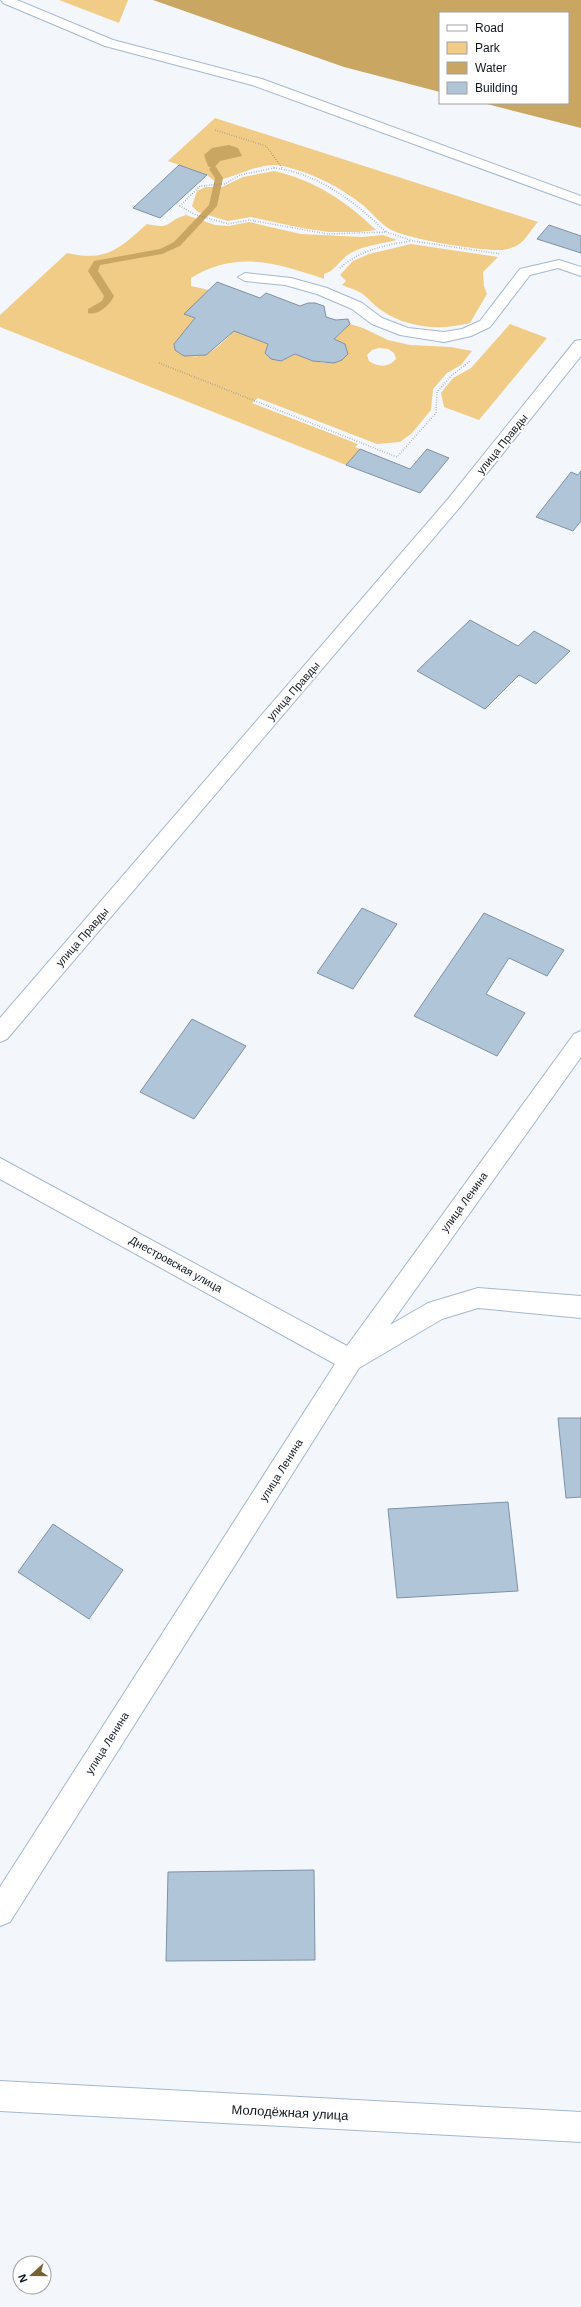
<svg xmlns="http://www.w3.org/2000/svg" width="581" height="2307" font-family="Arial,sans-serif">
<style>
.green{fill:#f0cc87;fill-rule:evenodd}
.water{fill:#c9a762}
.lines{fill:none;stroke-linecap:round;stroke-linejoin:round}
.stream{fill:#c9a762;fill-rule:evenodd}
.building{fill:#b1c5d9;stroke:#7e91a5}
.lane-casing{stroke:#a4b8cc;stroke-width:2}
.street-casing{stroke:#a4b8cc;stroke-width:2}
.path{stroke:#7f858b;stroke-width:1.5;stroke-dasharray:0.5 2;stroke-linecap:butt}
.lane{fill:#fff;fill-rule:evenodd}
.street{fill:#fff;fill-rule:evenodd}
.labels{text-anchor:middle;stroke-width:3.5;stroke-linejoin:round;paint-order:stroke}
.street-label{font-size:11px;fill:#0e151c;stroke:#fff}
.near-street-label{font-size:13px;fill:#0e151c;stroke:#fff}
</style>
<rect width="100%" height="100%" fill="#f3f7fc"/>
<path class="green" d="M59,0h69l-9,23z
M215,118l323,104c-6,6 -12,18 -20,23 -4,2 -12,5 -17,5 -20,1 -97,-11 -113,-22 -9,-6 -16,-15 -24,-22 -24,-19 -51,-33 -81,-40 -24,-6 -48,14 -70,14l-6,-5 -39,-14z
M274,171c40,9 72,30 102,59l-17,2h-30l-27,-4 -51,-11 -23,4 -30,-9 -6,-6 5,-15 9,-4h16l21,-10z
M186,215l29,10 14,1 20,-4 52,12 61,3 21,-2 14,5c-17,4 -37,6 -51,16 -8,7 -12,15 -22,18v5c-47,-16 -87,-29 -133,-1v8l18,4 -14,28 -21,26 1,6c26,16 41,-1 59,-19l34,13 -3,9c9,10 19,8 30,1 18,7 38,16 53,0l-3,-10 -11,-5 16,-15 13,4 25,12 22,5 41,2 21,4 -11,14 -14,8 -14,16 -2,21 -19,23 -12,9 -23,2 -119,-46 -6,5 106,41 -3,3 5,2 -14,16 -346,-138v-12l67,-62c39,9 52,-4 80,-29 26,6 18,-3 39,-9zM379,348l9,1 6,4 2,6c-8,9 -18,8 -27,2l-2,-6 5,-5z
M411,244l87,13 -15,15 1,14 3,8 -17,29c-30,8 -63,5 -89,-13 -6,-4 -11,-10 -17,-15 -6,-5 -15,-7 -22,-10l4,-4 -6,-6 13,-14 16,-7z
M510,324l37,14 -68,82 -35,-13 -3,-14 12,-15 18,-10z"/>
<path class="water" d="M153,0h428v128l-98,-25h85v-90h-128v79l-96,-25z
M229,145l9,3 4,8 -22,5 -7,8 -5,-3 -4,-11 8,-7z"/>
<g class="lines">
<path class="stream" d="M213,166l3,1 7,11 -6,28 -37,40 -18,8 -62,11 -2,6 16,25c-4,9 -16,20 -26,17v-4l14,-8 2,-5 -16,-25 6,-10 66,-12 14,-7 35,-37 6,-27 -6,-9z"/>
</g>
<path class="building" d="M179,165l28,10 -47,43 -27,-10z
M549,225l32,11v17l-44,-14z
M217,282l43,16 6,-5 34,13 8,-3h7l9,3 2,11 10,3 12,-1 2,5 -16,15 11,5 3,10 -6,6 -8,3 -21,-2 -18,-7 -14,7 -10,-2 -6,-6 3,-9 -34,-13 -28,24 -22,1 -9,-6 -1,-6 21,-26 -11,-4z
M360,449l50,20 17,-20 22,9 -29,35 -74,-28z
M581,471v50l-8,10 -37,-14 35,-45 7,3z
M470,620l48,26 16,-15 36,20 -34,33 -17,-9 -34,34 -68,-38z
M362,908l35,16 -44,65 -36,-16z
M484,913l80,37 -17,26 -38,-18 -23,36 39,19 -28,43 -83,-40z
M192,1019l54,27 -52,73 -54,-27z
M558,1418h23v79l-15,1z
M508,1502l10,89 -121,7 -9,-89z
M53,1524l70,46 -34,49 -71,-47z
M314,1870l1,90 -149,1 2,-89z"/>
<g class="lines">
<g class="lane-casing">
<path id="lane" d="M1,0h16l96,40 149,39 319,117v9l-329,-120 -147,-39 -102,-43z
M559,260l22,7v9l-23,-8 -28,7 -40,52 -19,9 -27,6 -44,-7 -28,-11 -20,-15 -35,-15 -32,-9 -40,-4 -7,-4 7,-4 46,5 36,10 35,15 20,15 26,10 36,4 18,-3 18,-8 40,-52z"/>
</g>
<g class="street-casing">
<path id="street" d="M581,340v16l-121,151 -453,532 -7,3v-24l448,-519 127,-158z
M581,1031v26l-191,268 38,-22 50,-15 103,8v22l-103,-10 -36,11 -83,49 -349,554 -10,4v-39l335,-523 -335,-185v-21l347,188 227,-312z
M0,2081l581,31v30l-581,-31z"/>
</g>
<path class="path" d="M215,130l51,16 17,23
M274,168c44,5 81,34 112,64l-58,2 -79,-14 -20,4 -33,-9 -16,-9 20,-20 25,-2 15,-9z
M386,232l27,9 88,13
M340,268c20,-18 45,-23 71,-27
M159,363l238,94 39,-44 1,-21 14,-16 19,-15"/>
<use href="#lane" class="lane"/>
<use href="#street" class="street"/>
</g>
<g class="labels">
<g class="street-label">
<text transform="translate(502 444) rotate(-51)" y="4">улица Правды</text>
<text transform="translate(293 691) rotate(-49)" y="4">улица Правды</text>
<text transform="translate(82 937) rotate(-49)" y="4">улица Правды</text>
<text transform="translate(464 1202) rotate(-54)" y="4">улица Ленина</text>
<text transform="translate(176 1264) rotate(29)" y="4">Днестровская улица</text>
<text transform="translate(281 1470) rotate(-58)" y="4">улица Ленина</text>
<text transform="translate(107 1743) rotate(-58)" y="4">улица Ленина</text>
</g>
<g class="near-street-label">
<text transform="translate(290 2112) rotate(3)" y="5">Молодёжная улица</text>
</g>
</g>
<rect x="439" y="12" width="130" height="92" fill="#ffffff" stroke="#9fa1a4"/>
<rect x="447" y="25" width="20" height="6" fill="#ffffff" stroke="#9fa1a4"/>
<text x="475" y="32" font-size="12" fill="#0e151c">Road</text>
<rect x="447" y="42" width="20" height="12" fill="#f0cc87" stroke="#9fa1a4"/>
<text x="475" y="52" font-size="12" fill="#0e151c">Park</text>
<rect x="447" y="62" width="20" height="12" fill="#c9a762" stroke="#9fa1a4"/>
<text x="475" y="72" font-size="12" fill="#0e151c">Water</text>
<rect x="447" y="82" width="20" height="12" fill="#b1c5d9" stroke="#9fa1a4"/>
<text x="475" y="92" font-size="12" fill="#0e151c">Building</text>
<g transform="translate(32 2275) rotate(249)"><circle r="19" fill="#ffffff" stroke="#9fa1a4"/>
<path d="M0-3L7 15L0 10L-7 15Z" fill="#786030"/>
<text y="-6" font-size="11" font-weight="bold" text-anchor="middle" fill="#0e151c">N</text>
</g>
</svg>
